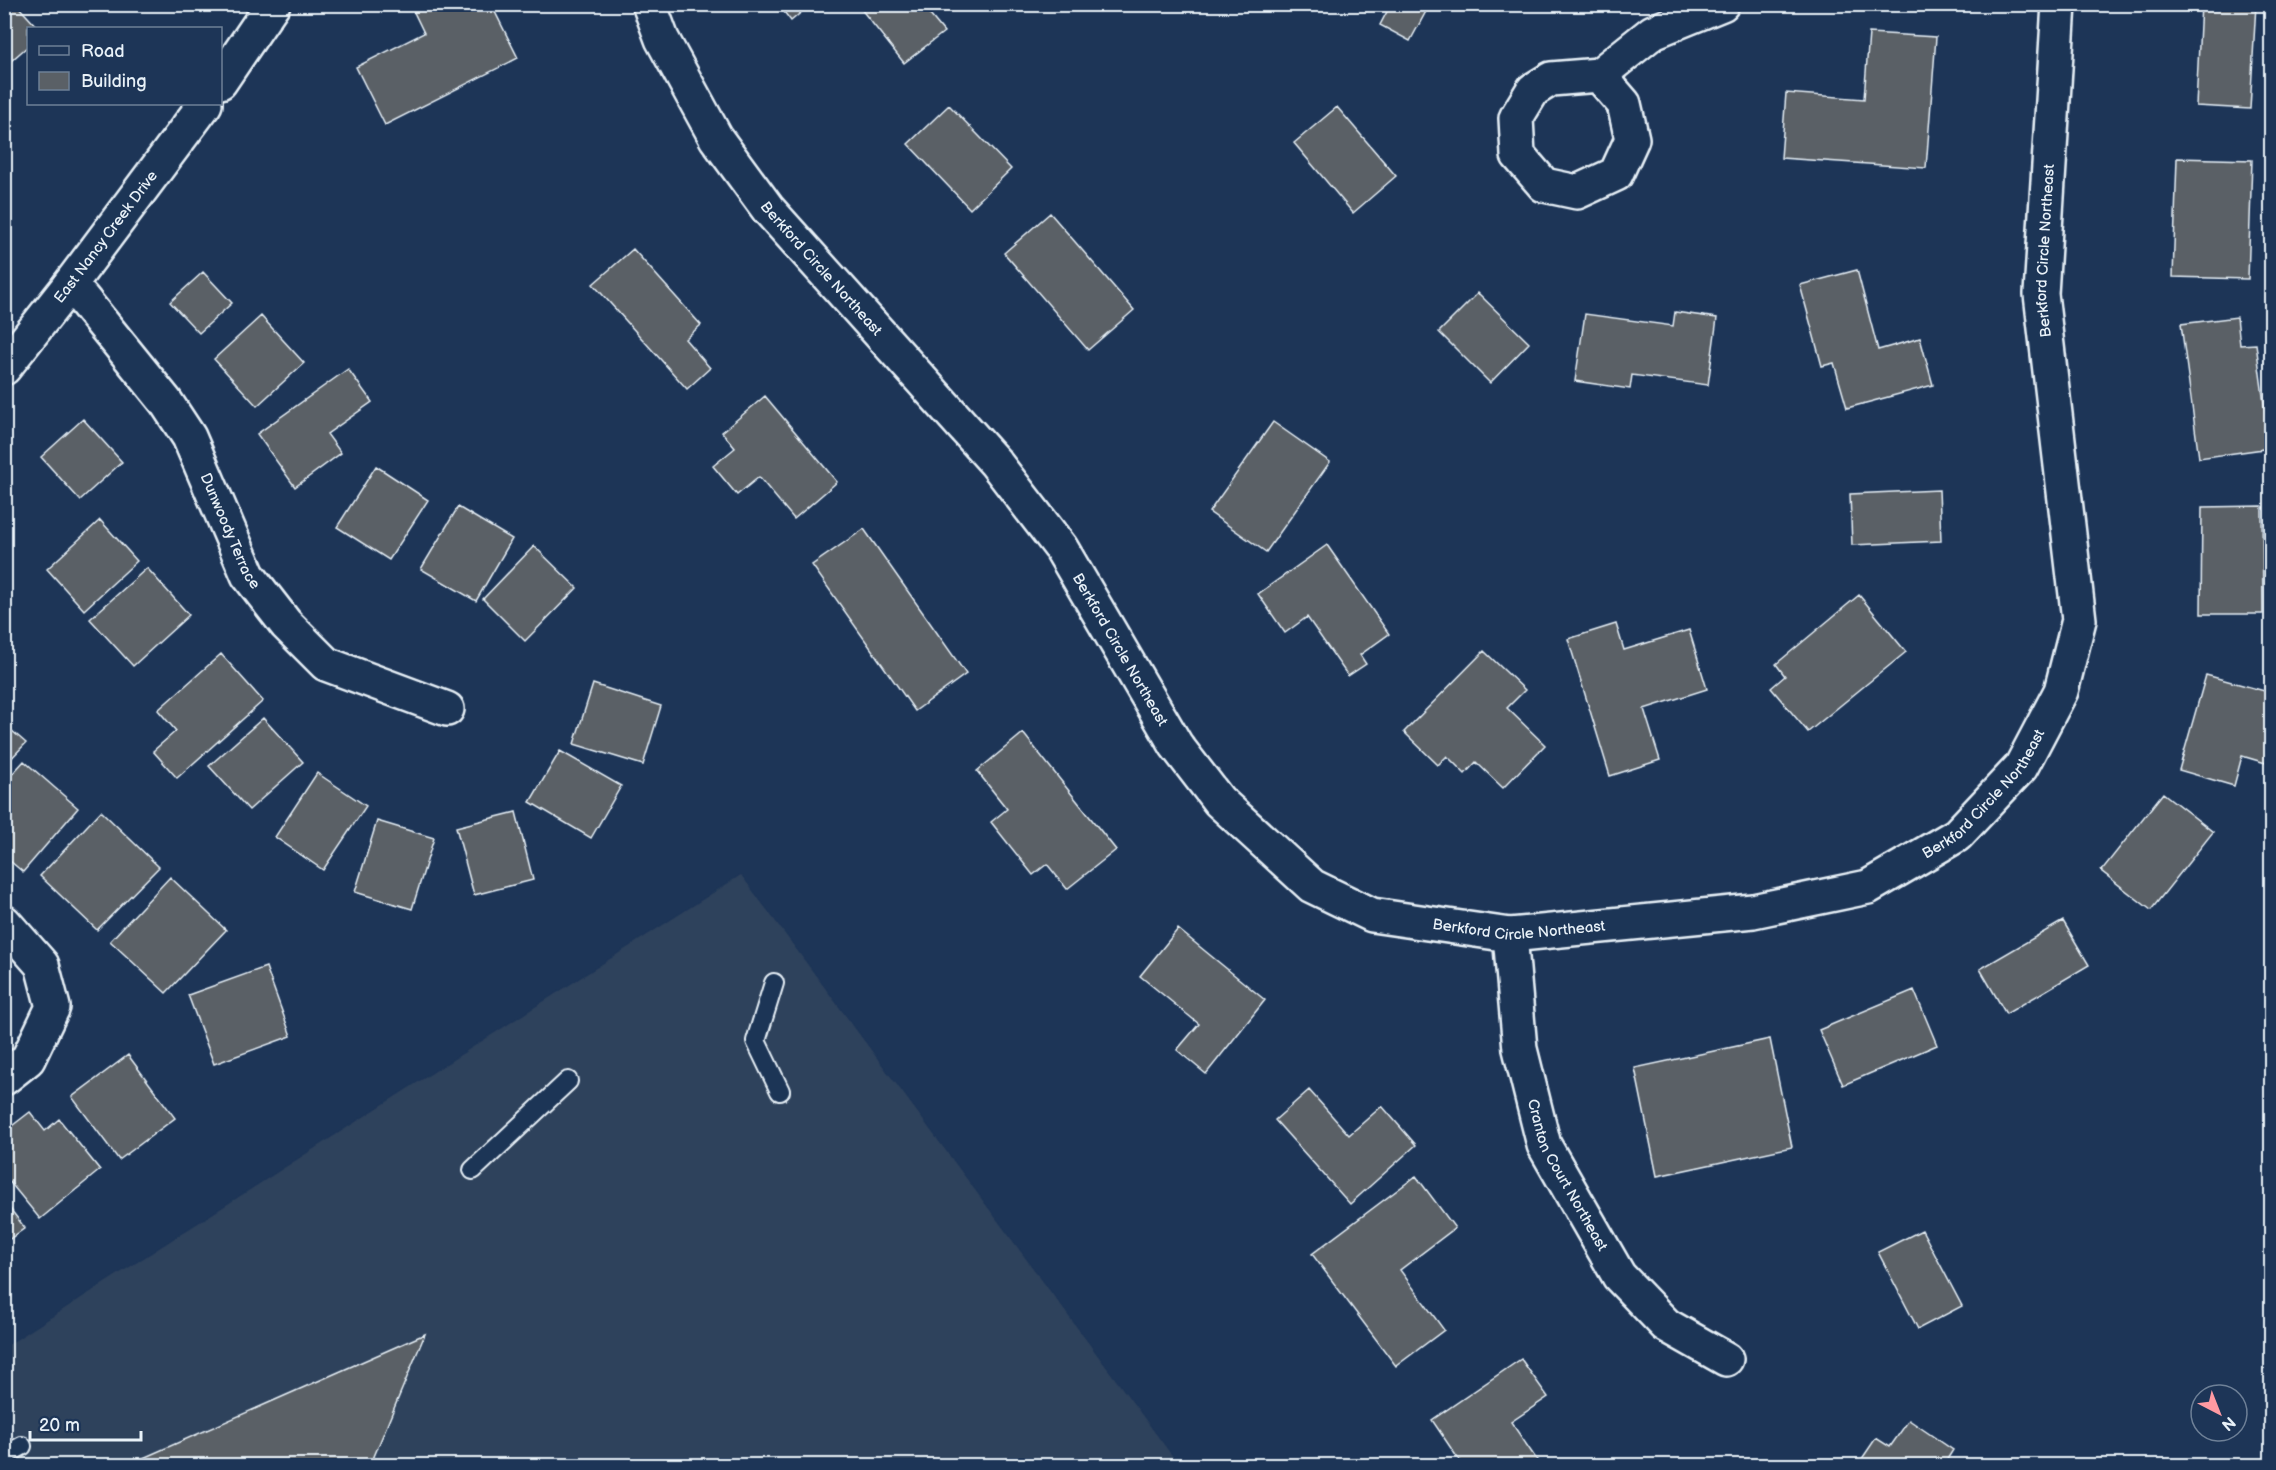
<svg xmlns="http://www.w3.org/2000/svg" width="2276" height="1470" font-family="'Balsamiq Sans',sans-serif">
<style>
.built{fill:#2f425c}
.building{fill:#5a6066;stroke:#e8f1f8;stroke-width:1.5}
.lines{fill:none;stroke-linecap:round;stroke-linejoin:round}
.lane-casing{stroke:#e8f1f8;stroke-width:22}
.street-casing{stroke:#e8f1f8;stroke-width:38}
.lane{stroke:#1d3557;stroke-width:18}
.street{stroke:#1d3557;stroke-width:33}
.labels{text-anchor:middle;stroke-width:4.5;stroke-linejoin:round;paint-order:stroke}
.street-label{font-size:15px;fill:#e8f1f8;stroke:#1d3557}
</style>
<rect width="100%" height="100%" fill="#1d3557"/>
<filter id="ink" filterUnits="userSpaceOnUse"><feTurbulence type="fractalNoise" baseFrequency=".0167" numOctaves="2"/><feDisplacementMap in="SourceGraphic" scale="12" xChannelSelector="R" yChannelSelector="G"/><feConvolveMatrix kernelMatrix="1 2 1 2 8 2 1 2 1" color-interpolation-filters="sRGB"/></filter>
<g filter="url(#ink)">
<path class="built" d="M741,875l438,590 -1174,1v-119z"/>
<path class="building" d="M4,4h12l22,24h-10v18l-24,21z
M410,4h81l27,54 -133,67 -29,-58 68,-34z
M778,4h33l-20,17z
M857,4h64l23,28 -40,31z
M1391,4h39l-20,37 -30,-16z
M2201,4h55l-6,105 -54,-3z
M1869,33l67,4 -10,131 -145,-10 5,-65 78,6z
M949,105l62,64 -41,40 -62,-65z
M1337,107l59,69 -43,37 -59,-70z
M2177,158l75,2 -4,119 -75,-2z
M1050,213l84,97 -46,40 -84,-97z
M633,249l68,76 -16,14 25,29 -23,21 -94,-105z
M1857,270l21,80 42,-12 13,47 -86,23 -13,-45 -12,3 -22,-81z
M203,272l29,31 -33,30 -29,-31z
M1478,293l51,50 -39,40 -51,-51z
M1675,312l42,6 -9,67 -76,-10 -2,14 -55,-8 10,-67 88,12z
M261,316l43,47 -47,43 -43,-47z
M2237,317l3,28 16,-1 14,104 -71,10 -18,-134z
M348,369l24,33 -45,32 14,19 -46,34 -38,-53z
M765,396l72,86 -43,37 -35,-42 -22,18 -24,-29 22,-18 -13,-16z
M83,419l39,43 -42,38 -39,-43z
M1273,422l57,40 -64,90 -57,-40z
M376,466l52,34 -39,60 -52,-33z
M1939,490l2,51 -89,4 -2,-51z
M2262,506l1,108h-62l1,-107z
M458,507l54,32 -36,62 -55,-32z
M100,520l37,41 -53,49 -37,-41z
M864,529l102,145 -51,37 -103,-146z
M1327,545l62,89 -29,21 6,9 -18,12 -41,-59 -22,16 -27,-39z
M534,546l43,42 -52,53 -42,-42z
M147,568l42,47 -56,51 -43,-47z
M1859,595l47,57 -98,80 -37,-44 14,-12 -9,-12z
M1616,624l8,26 65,-20 18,59 -63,20 16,51 -50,16 -42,-137z
M1484,651l41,39 -18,18 38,37 -42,43 -27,-26 -11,12 -18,-18 -9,9 -34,-33z
M221,654l42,47 -86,77 -24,-27 23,-20 -18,-21z
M2206,675l66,18v62l-3,9 -27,-8 -8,30 -55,-16z
M593,684l68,22 -18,59 -69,-21z
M263,718l40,44 -54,48 -40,-44z
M4,724l22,19 -22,23z
M1023,733l93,117 -49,39 -20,-25 -14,11 -42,-53 16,-13 -30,-38z
M560,751l61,35 -30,52 -61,-36z
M24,761l54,47 -55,64 -19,-16v-73z
M317,773l49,33 -43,64 -48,-33z
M2163,793l50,39 -62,78 -50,-39z
M101,811l58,56 -62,63 -57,-54z
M516,812l17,68 -59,15 -18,-68z
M377,821l57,17 -22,71 -57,-17z
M170,877l56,53 -60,63 -56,-52z
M2063,921l26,44 -83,49 -26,-45z
M1178,929l87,71 -59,74 -29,-24 22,-26 -59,-48z
M266,967l25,69 -77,28 -26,-69z
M1914,990l23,55 -94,40 -24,-55z
M1770,1039l22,108 -135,29 -22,-108z
M128,1055l47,63 -56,42 -47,-63z
M1309,1090l40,45 33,-29 34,39 -66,59 -75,-84z
M30,1112l15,19 14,-12 41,51 -60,49 -36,-44v-43z
M1416,1176l39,52 -55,42 44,60 -48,36 -84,-112z
M4,1201l21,27 -21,15z
M1922,1230l40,76 -44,23 -40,-77z
M425,1334l-55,132h-245z
M1521,1359l27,38 -37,25 30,44h-78l-31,-46z
M1909,1420l44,30 -10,16h-86l19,-28 14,9z"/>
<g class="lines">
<g class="lane-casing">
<path id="lane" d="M774,983l-18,58 24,50
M473,1170l95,-89
M4,1456l18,-10"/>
</g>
<g class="street-casing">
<g id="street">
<path id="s1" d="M649,4l13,35 54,99 52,71 227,253 66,86 115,197 43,56 93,85 60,29 138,20 243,-24 115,-24 89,-52 64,-68 40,-76 18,-71 -38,-326 18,-290"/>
<path d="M1599,75l25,29 8,35 -16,35 -39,18 -33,-7 -26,-30 -2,-37 17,-28 18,-11 48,-4 54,-43 69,-28"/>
<path d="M220,82l53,-78"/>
<path id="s2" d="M68,287l14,11 84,104 23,35 59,138 38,49 40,40 121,45"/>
<path id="s3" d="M4,368l64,-81 137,-183"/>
<path d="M4,922l38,43 11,42 -25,52 -24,19"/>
<path id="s4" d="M1510,935l10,114 24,96 75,131 47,49 60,34"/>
</g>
</g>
<use href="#lane" class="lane"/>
<use href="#street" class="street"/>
</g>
</g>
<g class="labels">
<g class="street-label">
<text dy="5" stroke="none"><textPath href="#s3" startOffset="166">East Nancy Creek Drive</textPath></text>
<text dy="5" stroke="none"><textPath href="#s1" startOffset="2406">Berkford Circle Northeast</textPath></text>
<text dy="5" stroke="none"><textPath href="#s1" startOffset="318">Berkford Circle Northeast</textPath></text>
<text dy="5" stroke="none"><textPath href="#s2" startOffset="296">Dunwoody Terrace</textPath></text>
<text dy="5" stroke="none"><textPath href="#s1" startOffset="804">Berkford Circle Northeast</textPath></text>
<text dy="5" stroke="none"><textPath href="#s1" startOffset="1830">Berkford Circle Northeast</textPath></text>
<text dy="5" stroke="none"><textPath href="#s1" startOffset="1326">Berkford Circle Northeast</textPath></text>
<text dy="5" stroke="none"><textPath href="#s4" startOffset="250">Cranton Court Northeast</textPath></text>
</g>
</g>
<rect width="2276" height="1470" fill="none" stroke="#1d3557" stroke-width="24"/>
<rect x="12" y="12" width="2252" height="1446" fill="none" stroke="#e8f1f8" stroke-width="2" filter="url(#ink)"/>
<rect x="27" y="27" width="195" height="78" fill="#1d3557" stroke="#6e8097" stroke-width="1.5"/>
<rect x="39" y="46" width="30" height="9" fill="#1d3557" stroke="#6e8097" stroke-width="1.5"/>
<text x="81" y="57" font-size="18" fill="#e8f1f8">Road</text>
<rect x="39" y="72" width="30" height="18" fill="#5a6066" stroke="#6e8097" stroke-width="1.5"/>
<text x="81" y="87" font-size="18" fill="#e8f1f8">Building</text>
<g transform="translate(2219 1413) rotate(138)"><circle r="28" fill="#1d3557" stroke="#6e8097" stroke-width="1.5"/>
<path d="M0-4.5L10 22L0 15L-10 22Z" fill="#ff9aa2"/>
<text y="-9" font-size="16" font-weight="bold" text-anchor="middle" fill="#e8f1f8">N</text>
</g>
<path d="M30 1431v9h111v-9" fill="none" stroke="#e8f1f8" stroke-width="3"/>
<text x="39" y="1431" font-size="18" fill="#e8f1f8" stroke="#1d3557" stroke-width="4.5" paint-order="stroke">20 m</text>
</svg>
